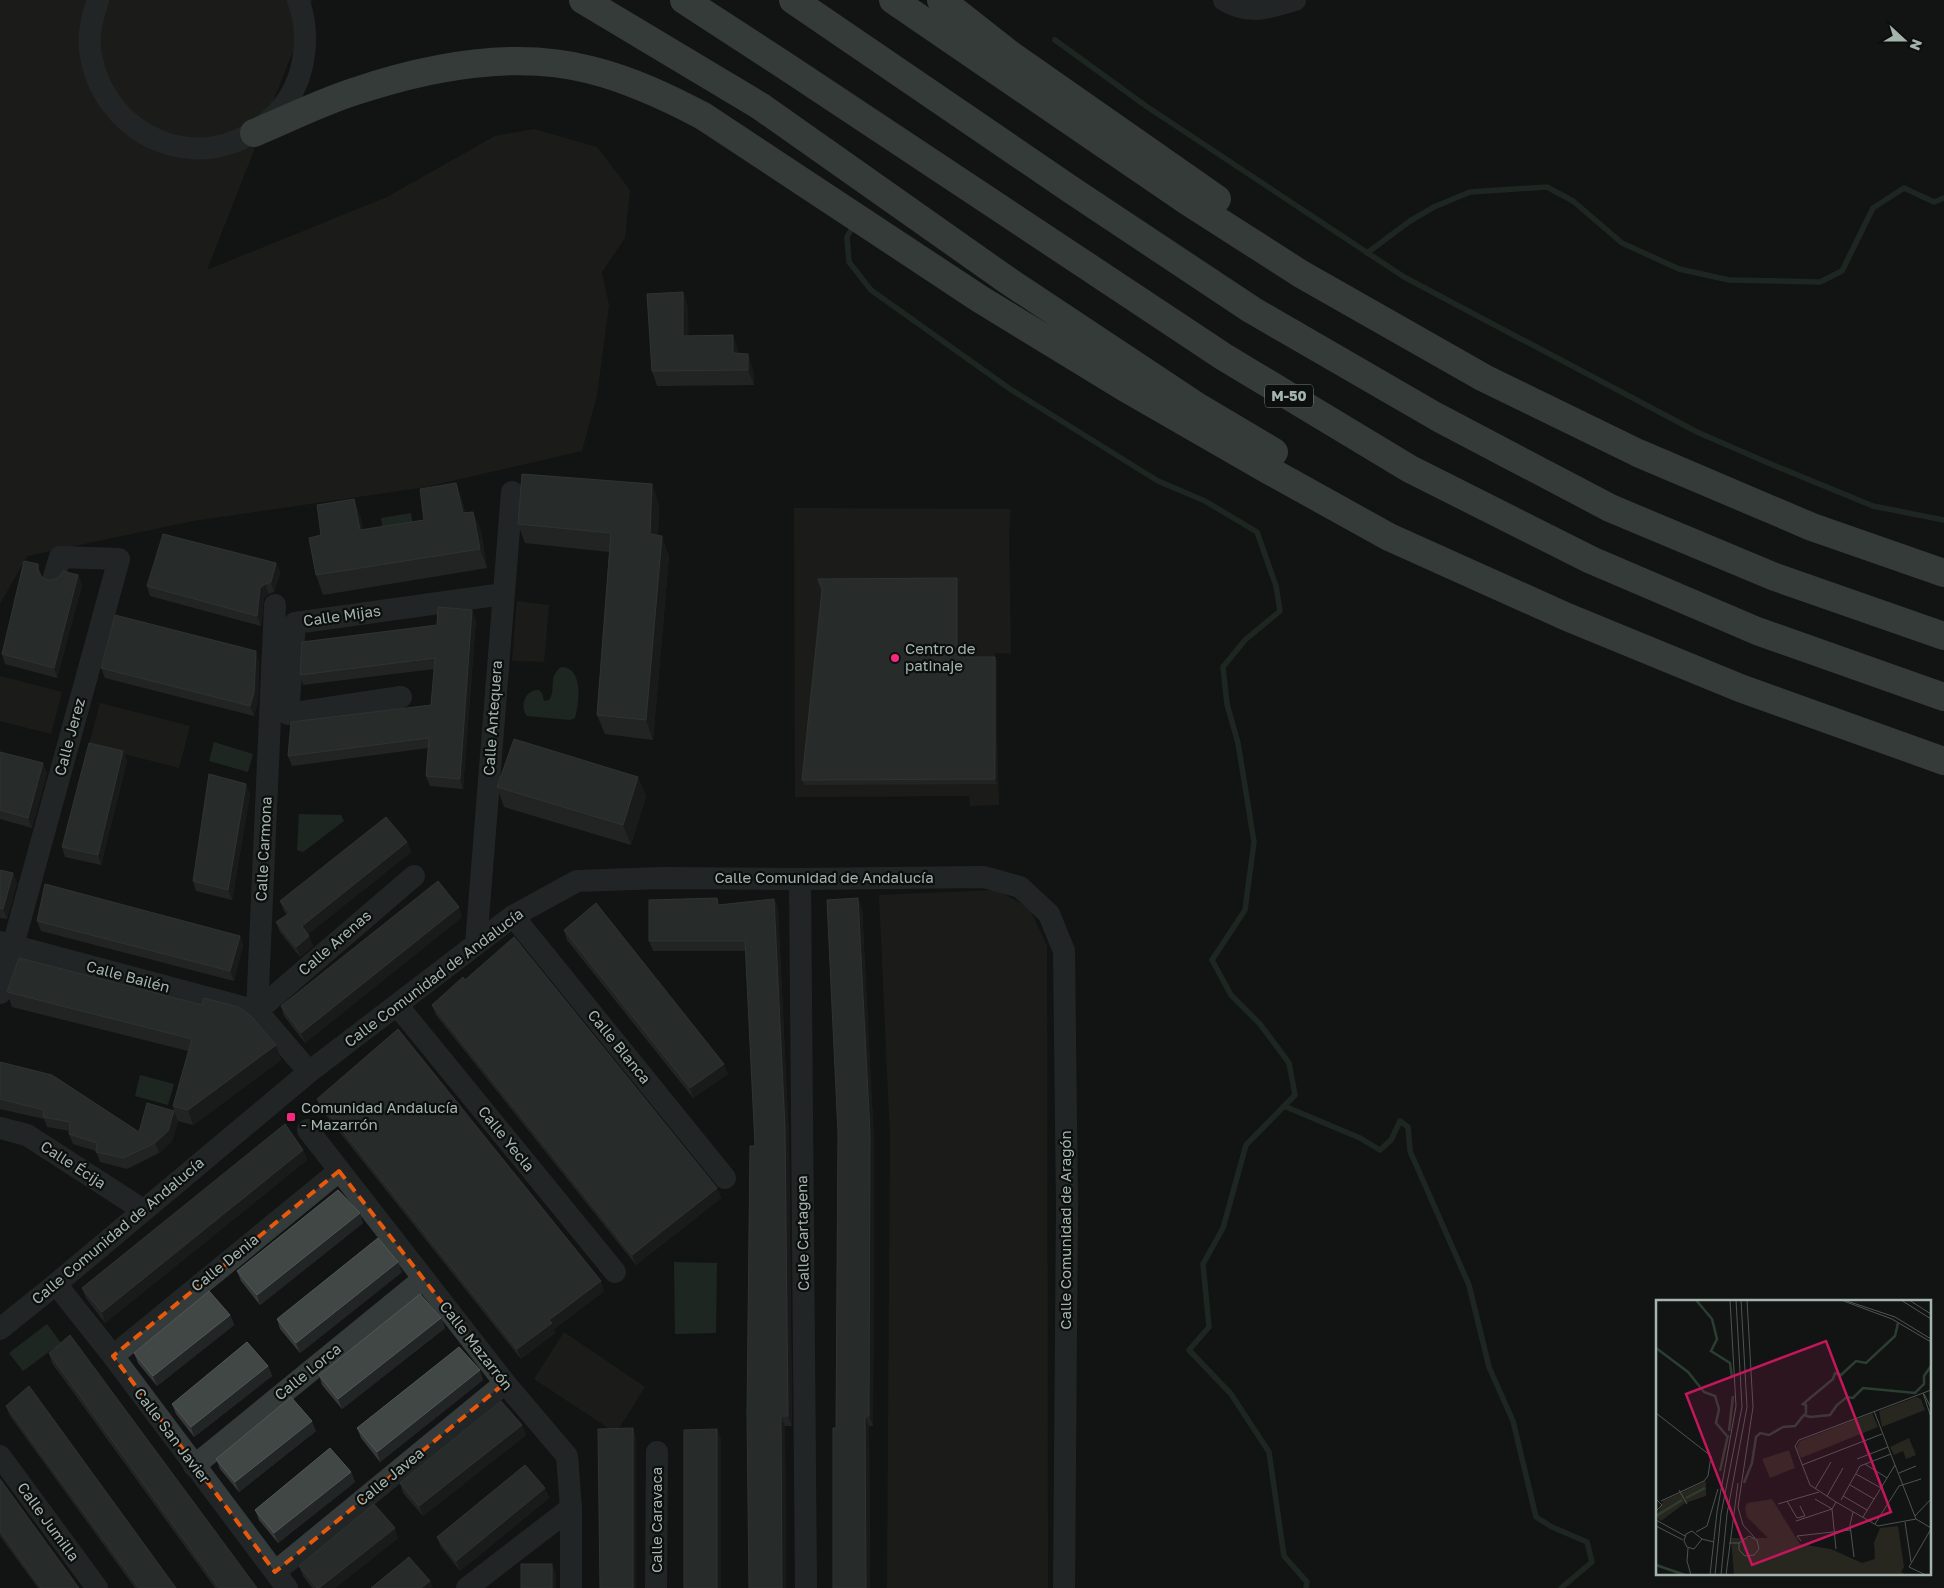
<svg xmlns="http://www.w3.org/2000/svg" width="1944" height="1588" font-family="'Golos Text',sans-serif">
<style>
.green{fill:#27271f}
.water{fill:#2c3d32}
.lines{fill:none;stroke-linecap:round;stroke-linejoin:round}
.stream{stroke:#2c3d32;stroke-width:5.5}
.minor{stroke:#353b3a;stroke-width:22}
.highway{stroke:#5f6a67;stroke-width:28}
.wall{fill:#353939}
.shaded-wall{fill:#222525}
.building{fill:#414745;stroke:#515856}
.marked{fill:none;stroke:#e8590c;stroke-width:4;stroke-dasharray:10 6;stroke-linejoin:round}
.poi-dot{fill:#f5297e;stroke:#0d0f0f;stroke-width:2}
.labels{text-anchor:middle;stroke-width:4.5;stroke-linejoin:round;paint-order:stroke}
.shield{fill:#0d0f0f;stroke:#77837e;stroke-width:1}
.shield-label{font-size:14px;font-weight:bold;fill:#a4b5ae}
.street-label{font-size:15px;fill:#a4b5ae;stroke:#0d0f0f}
.poi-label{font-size:15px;fill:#a4b5ae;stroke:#0d0f0f;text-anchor:start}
.inset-river{fill:none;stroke:#2c3d32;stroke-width:2.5}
.inset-road{fill:none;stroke:#4c5452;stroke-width:1}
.view{fill:#c2185b;fill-opacity:0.15;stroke:#c2185b;stroke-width:2.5}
.inset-edge{fill:none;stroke:#a4b5ae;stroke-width:2.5}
</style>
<rect width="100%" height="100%" fill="#121414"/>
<path class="green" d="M0,0h313l-106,270 180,-73 108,-61 39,-7 63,18 33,43 -5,48 -23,34 7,33 -12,90 -15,56 -156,36 -233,34 -166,35 -27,48z
M794,508l216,1 -1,33 2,112 -16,-1 4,152 -29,1 -1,-10 -174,1z
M517,601l32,4 -5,57 -32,-1z
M0,676l62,16 -11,42 -51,-13z
M100,703l90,23 -11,42 -90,-23z
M997,890l32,18 18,38 1,642h-161l3,-452 -11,-241z
M564,1332l81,55 -29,46 -82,-54z"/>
<path class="water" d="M411,513l2,14 -30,5 -2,-14z
M561,667c23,0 18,36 14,51l-5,2 -43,-4c-8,-9 -2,-27 12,-26l3,3 2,8 5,-1c8,-11 -2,-22 12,-33z
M214,742l39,12 -5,18 -39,-11z
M299,814l42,1 3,6 -41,31 -6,-2z
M140,1075l34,9 -6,21 -33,-9z
M674,1262l43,1 -1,70 -41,1z
M47,1324l14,19 -38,28 -14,-18z"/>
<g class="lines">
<path class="stream" d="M1055,40l91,66 258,171 293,155 69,30 107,44 71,14
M851,230l-4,7 2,25 22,28 139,99 148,92 47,20 52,31 19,54 4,25 -35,29 -22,27 4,37 11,39 16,99 -9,68 -33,50 19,35 29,29 29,39 6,32 -49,50 -23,83 -20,36 6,63 -20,23 42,44 38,58 15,104 23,26 -1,6
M1367,253l43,-32 24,-14 36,-15 77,-5 26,14 49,42 57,26 50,11 91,2 22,-11 31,-63 31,-20 30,14 10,-4
M1284,1106l76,32 20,12 11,-10 9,-19 8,6 2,24 59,134 20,82 24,54 23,96 16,10 35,15 5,20 -31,26"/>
<path class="minor" d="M98,0c-6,18 -11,37 -7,56 15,82 109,122 175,67 17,-13 29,-31 35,-53 6,-24 6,-47 -3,-70
M1224,0c25,15 45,8 71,0
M275,605l-18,406 52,61
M401,697l-113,17 7,-91 208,-29
M800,879l6,709
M513,916l212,262
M0,942l257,69 157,-135
M476,944l36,-452
M0,993l119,-434 -59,-2 -6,20
M397,1005l218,267
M0,1128l27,7 116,75
M308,1130l197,253 62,73 4,52v80
M56,1284l57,72 174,232
M0,1329l56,-45 253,-212 204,-156 64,-35 84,-3 139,1 184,-2 36,10 29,27 15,37 3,255 -3,382
M113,1356l226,-185
M0,1456l97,132
M194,1466l229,-187
M275,1572l230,-189
M467,1588l104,-80
M656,1588l1,-136"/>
<path class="highway" d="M583,0l177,106 247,174 188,125 79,47
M684,0l103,67 437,290 186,112 181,91 166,71 187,66
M793,0l277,189 182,121 185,107 173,91 165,69 169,59
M893,0l294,201 114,73 183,104 154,75 174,74 132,46
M941,0l70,55 206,144
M254,133c34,-14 67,-31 102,-42 72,-24 160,-41 235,-21 40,10 76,27 112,46l277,183 144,88 146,84 119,66 178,80 173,71 204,73"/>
</g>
<path class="wall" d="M688,307v29l50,14v3l15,16 1,16 -97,1 -5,-15z
M456,483l7,20 2,10 8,-1 8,19 6,37 -164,27 -7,-20 5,-40 33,-36 7,20 2,11 61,-10z
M659,504l-1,31 11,21 -16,184 -48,-6 -8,-19 12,-163 -84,-9 -7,-19z
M276,563l4,10 -6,19 -5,2 -5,4 -3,28 -111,-30 -3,-10z
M41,574v2l6,4h6l25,-5 4,10 -25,93 -52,-14 -3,-10z
M959,584v73h36l2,5v122l-193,1 -2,-5z
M476,620l-13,169 -33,-3 -4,-10 2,-28 -136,18 -4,-10 143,-51 3,-36 -131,16 -3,-10z
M259,661l-1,42 -4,13 -149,-38 -4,-10z
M123,751l4,10 -26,104 -36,-8 -3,-10z
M0,752l47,21 -15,55 -32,-9z
M497,787l149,9 -15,49 -127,-38z
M250,794l-18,106 -36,-9 -3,-10z
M407,842l4,10 -103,82 5,12 -13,11 -20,-25 -4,-10 11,-7 -3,-4 -4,-10z
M0,870l13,3 4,10 -10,36 -7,-1z
M774,899l4,10 11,230 3,287h-7l1,162h-37l6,-442 -9,-195h-93l-4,-10 71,-36z
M862,908l12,235 -1,283h-4l1,162h-37l3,-160 2,-295z
M462,917l-157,126 -21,-27 -3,-10z
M37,921l203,15 3,10 -9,35 -193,-50z
M564,930l164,144 -35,24 -126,-158z
M7,992l269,53 5,15 -88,65 -15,-4 -6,20 -13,12 -32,16 -27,-7 -4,-11 -23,-7 -4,-10 1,-3 -23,-4 -3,-8 -44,-10v-47l139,70 35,-21 -1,-5 15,-55 -176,-44z
M432,1005l285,183 4,10 -85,67 -200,-250z
M317,1099l287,192 -50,38 1,4 -34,26 -200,-250z
M303,1150l4,10 -202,163 -19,-25 -4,-10z
M363,1223l-103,82 -19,-24 -4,-10z
M402,1272l-102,81 -20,-24 -3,-10z
M230,1315l4,10 -77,61 -19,-23 -4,-10z
M441,1318l4,10 -103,81 -20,-24 -3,-10z
M49,1353l208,235h-42l-163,-225z
M268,1366l4,10 -78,61 -18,-23 -4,-10z
M483,1380l-103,82 -19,-24 -4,-10z
M6,1406l170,182h-41l-125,-172z
M522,1425l4,10 -103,81 -20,-23 -3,-10z
M316,1431l-77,61 -19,-23 -4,-10z
M351,1472l4,10 -77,61 -19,-23 -4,-10z
M0,1479l79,109h-41l-38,-52z
M545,1488l4,10 -89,73 -19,-24 -4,-10z
M398,1538l-63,50h-23l-9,-12 -4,-10z"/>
<path class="shaded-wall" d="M683,292l5,15 1,44 -6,-15z
M733,335l5,15v18l-5,-15z
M748,354l5,15 1,16 -6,-15z
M456,483l7,20 7,30 -7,-20z
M652,484l7,20 -2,49 -7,-19z
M354,499l7,20 6,31 -7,-20z
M473,512l8,19 6,37 -7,-19z
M662,536l7,20 -16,184 -7,-20z
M276,563l4,10 -6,19 -3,-10z
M38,564l3,10v6l-3,-10z
M78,575l4,10 -25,93 -3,-10z
M957,578l2,6v79l-2,-6z
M265,584l4,10 -5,4 -3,28 -4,-10 3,-28z
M472,610l4,10 -13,169 -3,-10z
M256,651l3,10 -1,42 -4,13 -4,-10z
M995,657l2,5v122l-2,-5z
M123,751l4,10 -26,104 -3,-10z
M43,763l4,10 -15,55 -4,-10z
M638,777l8,19 -15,49 -8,-20z
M246,784l4,10 -18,106 -4,-10z
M407,842l4,10 -105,84 -4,-10z
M13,873l4,10 -10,36 -4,-10z
M858,898l4,10 12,235 -1,283 -4,-10z
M774,899l4,10 11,230 3,287 -4,-10z
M459,907l3,10 -157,126 -4,-10z
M240,936l3,10 -9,35 -4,-10z
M309,936l4,10 -13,11 -4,-10z
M276,1045l5,15 -88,65 -5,-15z
M724,1064l4,10 -35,24 -3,-10z
M174,1111l4,10 -6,20 -13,12 -4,-10z
M303,1150l4,10 -202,163 -3,-11z
M717,1188l4,10 -85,67 -4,-10z
M360,1213l3,10 -103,82 -3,-10z
M398,1262l4,10 -102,81 -4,-10z
M601,1281l3,10 -50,38 1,4 -34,26 -4,-10 32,-29z
M230,1315l4,10 -77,61 -4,-10z
M441,1318l4,10 -103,81 -4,-10z
M268,1366l4,10 -78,61 -3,-10z
M480,1370l3,10 -103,82 -3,-10z
M781,1416l4,10 1,162h-4z
M865,1416l4,10 1,162h-4z
M312,1421l4,10 -77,61 -4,-10z
M522,1425l4,10 -103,81 -4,-10z
M633,1428l3,10v150h-3z
M717,1429l4,10v149h-4z
M351,1472l4,10 -77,61 -4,-10z
M545,1488l4,10 -89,73 -4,-10z
M395,1528l3,10 -63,50h-16z
M552,1564l4,10v14h-4z
M430,1581l3,7h-12z"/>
<path class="building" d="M683,292v44l50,-1v18l15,1v16l-96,1 -5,-77z
M522,474l130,10 -2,50 12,2 -16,184 -49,-5 14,-182 -93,-9z
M456,483l7,30 10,-1 7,37 -164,26 -7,-37 12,-3 -4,-30 37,-6 6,31 64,-10 -4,-31z
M163,534l113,29 -5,19 -6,2 -5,4 -3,28 -110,-30z
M24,561l14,3v6l3,6 6,4h6l6,-3 4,-6 15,4 -24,93 -52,-14z
M957,578v79h38v122l-193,1 20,-190 -4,-11z
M438,607l34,3 -12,169 -34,-3 3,-38 -141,18 3,-34 140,-17 4,-47 -135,17 2,-33 135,-17z
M115,615l141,36 -2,42 -4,13 -149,-38z
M514,739l124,38 -15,48 -126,-38z
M89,743l34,8 -25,104 -36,-8z
M0,752l43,11 -15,55 -28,-8z
M209,774l37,10 -18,106 -35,-9z
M386,817l21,25 -105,84 7,10 -13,11 -20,-25 14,-9 -10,-12z
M0,870l13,3 -10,36 -3,-1z
M438,881l21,26 -158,126 -20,-27z
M45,884l195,52 -10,35 -193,-50z
M717,898l1,7 56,-6 11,229 3,288h-7l1,172h-33l-2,-173 3,-269h5l-10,-205h-96v-41z
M858,898l12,235 -1,283h-4l1,172h-33v-160h3l2,-295 -11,-233z
M596,903l128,161 -34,24 -126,-158z
M514,937l203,251 -85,67 -200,-250 31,-28 2,3z
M19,958l183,47 2,-7 34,9 13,9 25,29 -88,65 -15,-4 19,-67 -185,-47z
M398,1029l203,252 -52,39 3,3 -35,26 -200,-250z
M0,1062l52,13 87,57 8,-29 27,8 -6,20 -13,12 -32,15 -27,-6 1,-9 -28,-9 1,-12 -27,-5 1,-7 -44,-11z
M285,1124l18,26 -201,162 -20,-24z
M338,1190l22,23 -103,82 -20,-24z
M378,1238l20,24 -102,81 -19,-24z
M209,1291l21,24 -77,61 -19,-23z
M420,1294l21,24 -103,81 -19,-24z
M70,1335l187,253h-38l-170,-235z
M247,1342l21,24 -77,61 -19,-23z
M459,1347l21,23 -103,82 -20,-24z
M29,1386l147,202h-37l-133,-182z
M291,1397l21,24 -77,61 -19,-23z
M501,1401l21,24 -103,81 -19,-23z
M633,1428v160h-33l-2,-159z
M717,1429v159h-33v-158z
M330,1448l21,24 -77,61 -19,-23z
M525,1465l20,23 -89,73 -19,-24z
M0,1479l79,109h-38l-41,-57z
M374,1504l21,24 -76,60h-2l-18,-22z
M409,1557l21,24 -9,7h-50z
M521,1564h31v24h-31z"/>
<path d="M0 0H1944V1588H0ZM339,1171l166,212 -230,189 -162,-216z" fill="#121414" fill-opacity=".55" fill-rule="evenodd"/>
<path class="marked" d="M339,1171l166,212 -230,189 -162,-216z"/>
<g class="poi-dot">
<circle cx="895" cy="658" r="5"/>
<rect x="286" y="1112" width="10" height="10" rx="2.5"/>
</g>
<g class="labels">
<rect class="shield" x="1265" y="384.5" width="48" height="23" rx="4"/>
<g class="shield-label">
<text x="1289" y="401">M-50</text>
</g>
<g class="street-label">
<text transform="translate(342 616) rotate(-8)" y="5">Calle Mijas</text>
<text transform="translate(493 718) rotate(-86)" y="5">Calle Antequera</text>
<text transform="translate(70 737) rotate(-75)" y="5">Calle Jerez</text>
<text transform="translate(264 849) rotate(-87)" y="5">Calle Carmona</text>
<text x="824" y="883">Calle Comunidad de Andalucía</text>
<text transform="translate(335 943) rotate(-41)" y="5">Calle Arenas</text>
<text transform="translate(128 977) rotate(15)" y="5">Calle Bailén</text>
<text transform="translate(434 978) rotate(-37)" y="5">Calle Comunidad de Andalucía</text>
<text transform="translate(619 1047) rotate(51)" y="5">Calle Blanca</text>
<text transform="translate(506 1139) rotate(51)" y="5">Calle Yecla</text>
<text transform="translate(73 1165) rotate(33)" y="5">Calle Écija</text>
<text transform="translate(1066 1230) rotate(-90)" y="5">Calle Comunidad de Aragón</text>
<text transform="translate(118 1231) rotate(-40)" y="5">Calle Comunidad de Andalucía</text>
<text transform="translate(803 1233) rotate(-91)" y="5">Calle Cartagena</text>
<text transform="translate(225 1263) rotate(-39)" y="5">Calle Denia</text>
<text transform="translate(476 1346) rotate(52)" y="5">Calle Mazarrón</text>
<text transform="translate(308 1372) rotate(-39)" y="5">Calle Lorca</text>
<text transform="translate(172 1436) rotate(53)" y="5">Calle San Javier</text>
<text transform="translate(390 1477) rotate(-39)" y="5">Calle Javea</text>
<text transform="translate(657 1520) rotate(-90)" y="5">Calle Caravaca</text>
<text transform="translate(48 1522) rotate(54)" y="5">Calle Jumilla</text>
</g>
<g class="poi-label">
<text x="905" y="654">Centro de<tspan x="905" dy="17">patinaje</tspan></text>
<text x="301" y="1113">Comunidad Andalucía<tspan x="301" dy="17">- Mazarrón</tspan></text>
</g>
</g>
<g transform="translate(1656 1300)">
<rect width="275" height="275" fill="#121414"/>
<path d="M260,97l5,2 4,11 -43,17 -3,-16zM216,113l6,14 -77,31 -5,-10 4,-7zM253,138l7,17 -10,4 -3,-8 -9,4 -2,-4 10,-4 -10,4 -2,-4zM133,150l6,18 -25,10 -8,-19zM50,181v15l-21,7 -24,18 -5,-4 7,-16zM116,199l28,45 31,5 31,14 13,-4 -1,-16 6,-15 18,-2 6,41 -3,5 7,3h-174l-3,-37h37l-21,-21 -2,-9 2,-5z" fill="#27271f"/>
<path class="inset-river" d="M40,0l16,19 5,20 -6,12 19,12 2,14M0,48l32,24 16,20 11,4 4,13 -3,14 11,13M150,114v-9l-3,-1 30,-25 2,-6 6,2 15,-14 10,2 29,-27 3,-13M73,131l4,-35M64,171l8,-36M88,183l8,-20 4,-26 4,-4 9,2 14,-8 12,-1 9,-11 6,2 20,-2 7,-10 10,-8 6,1 10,-10 52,5 9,-9v-8l7,-10M30,198l19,-10M0,216l26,-16M0,265l29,10"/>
<path class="inset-road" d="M91,0l6,107 -15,100 5,18 12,13M185,0l51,19 39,23M188,0l51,17 36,22M245,0l30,19M253,0l22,14M267,93l8,24M268,94l7,14M218,111l42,108M0,113l55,43 -3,20 -4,5 -43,20M201,159l31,-12M209,164l22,14M146,165l80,-31M243,173l17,-7M200,174l25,14M194,185l24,14M159,189l16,-27M23,190l8,14M171,196l16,-28M187,196l24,14M0,199l6,6 -6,6M159,199l17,10 4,40M185,200l19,-34 31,-12M131,201l10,17 8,-2 -5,-10M122,204l41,-12M197,212l-3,13 4,32M259,216l16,-17M207,217l32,-52M260,219l-38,7 -42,-24 -26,-17 -15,-39 4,-6 132,-50M260,219l15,9M0,220l29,16M140,221l36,-12 4,-7M249,222l6,40M219,224l24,-38 22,-7M0,226l27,14M40,232l11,-6 11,-37M46,239l-8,10 -7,-2 -3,-6 2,-7 6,-3 10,8 12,3M145,241l-4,-5 54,-6M73,243h10l10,-7 8,4 2,9 -5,6 -9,1 -6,-6v-7M32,248l-1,13 4,14M54,275l7,-63 19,-106 -6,-106M59,275l6,-61 21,-107 -6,-107M65,275l6,-61 20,-107 -6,-107M70,275l12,-92M270,275l-17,-8 22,-38"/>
<path class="view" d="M170,41l65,171 -139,53 -66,-171z"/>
<rect width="275" height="275" class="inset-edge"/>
</g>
<g transform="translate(1904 40) rotate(111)" stroke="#0d0f0f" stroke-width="4" paint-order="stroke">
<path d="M0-4L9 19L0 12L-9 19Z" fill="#a4b5ae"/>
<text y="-8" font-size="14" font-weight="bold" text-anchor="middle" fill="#a4b5ae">N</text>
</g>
</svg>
